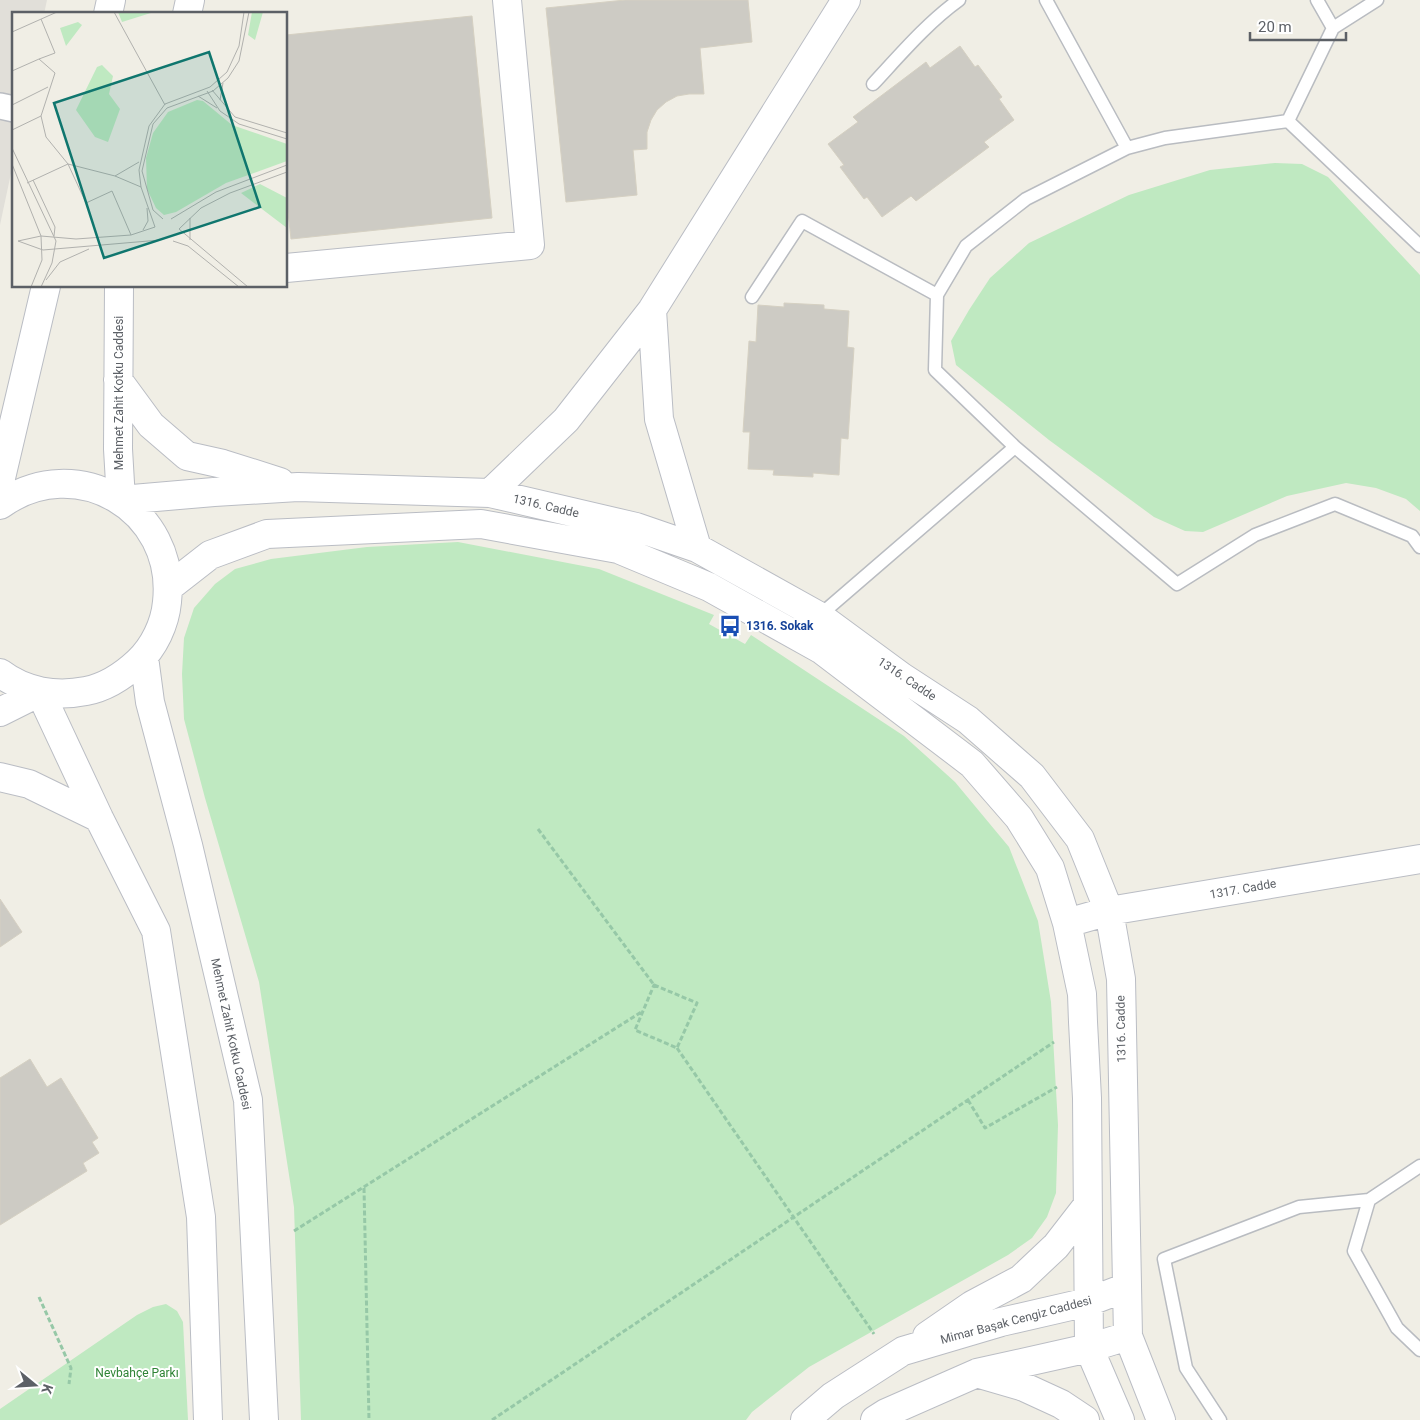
<svg xmlns="http://www.w3.org/2000/svg" width="1420" height="1420" font-family="Roboto,sans-serif">
<style>
.industrial{fill:#e1dfd9}
.green{fill:#bfe9c1}
.building{fill:#cdcbc4;stroke:#d5d0c2}
.lines{fill:none;stroke-linecap:round;stroke-linejoin:round}
.lane-casing{stroke:#b9bcc1;stroke-width:15}
.street-casing{stroke:#b9bcc1;stroke-width:28}
.secondary-casing{stroke:#babdc4;stroke-width:30}
.path{stroke:#96c8a7;stroke-width:3;stroke-dasharray:5 2.5;stroke-linecap:butt}
.lane{stroke:#fff;stroke-width:12}
.street{stroke:#fff;stroke-width:25}
.secondary{stroke:#fff;stroke-width:28}
.labels{text-anchor:middle;stroke-width:4;stroke-linejoin:round;paint-order:stroke}
.street-label{font-size:12px;fill:#5c6066;stroke:#fff}
.transit-label{font-size:12px;font-weight:bold;fill:#164399;stroke:#fff;text-anchor:start}
.park-label{font-size:12px;fill:#2e8335;stroke:#fff}
.inset-road{fill:none;stroke:#b1b1ae;stroke-width:1}
.view{fill:#0f766e;fill-opacity:0.15;stroke:#0f766e;stroke-width:2.5}
.inset-edge{fill:none;stroke:#5c6066;stroke-width:2.5}
</style>
<rect width="100%" height="100%" fill="#f0eee5"/>
<path class="industrial" d="M0,0h47l-3,14h-30v145l-14,66z"/>
<path class="green" d="M1275,163l27,1 26,13 92,98v236l-14,-12 -30,-11 -30,-5 -59,13 -84,36 -18,-1 -31,-14 -105,-77 -93,-75 -5,-24 18,-31 21,-32 39,-35 100,-48 81,-25z
M458,542l141,27 115,46 -5,9 36,20 6,-9 153,101 51,46 54,65 29,74 13,81 7,123 -2,68 -9,24 -15,21 -24,17 -199,112 -57,45 -6,8h-445l-7,-213 -35,-225 -54,-184 -21,-79 -2,-45 2,-36 10,-30 21,-24 20,-15 36,-10 96,-12z
M166,1304l11,7 6,11 5,98h-188v-11l137,-94 16,-8z"/>
<path class="building" d="M625,0h123l4,42 -52,6 4,46h-15l-12,2 -11,6 -9,8 -6,10 -4,12v17l-14,1 4,45 -71,7 -20,-194z
M472,16l20,202 -201,21 -5,-44v-160z
M960,46l15,21 3,-2 24,32 -3,2 15,21 -30,22 5,5 -73,54 -5,-5 -29,21 -15,-20 -3,2 -24,-32 4,-2 -16,-21 30,-22 -5,-5 73,-55 4,6z
M784,303l40,2v4l25,2 -2,36 7,1 -6,91 -7,-1 -2,37 -26,-2v4l-40,-2 1,-5 -26,-1 2,-37h-7l6,-91 7,1 2,-37 26,2z
M0,899l22,33 -22,15z
M30,1059l17,28 14,-9 37,60 -6,4 7,11 -16,10 4,8 -87,54v-147z"/>
<g class="lines">
<g class="lane-casing">
<path id="lane" d="M1046,0l81,148
M1317,0l16,28
M873,84c27,-29 54,-61 86,-84
M1288,121l-123,17 -38,10 -101,51 -60,47 -29,49 -2,75 80,77 162,137 78,-49 80,-31 77,32 8,11
M1288,121l132,125
M1288,121l45,-93 44,-28
M752,297l50,-76 135,74
M819,616l196,-169
M1369,1200l-15,51 43,77 23,22
M1220,1420l-34,-52 -22,-109 135,-52 70,-7 51,-34"/>
</g>
<g class="street-casing">
<path id="street" d="M0,106l14,3"/>
</g>
<g class="secondary-casing">
<path id="secondary" d="M108,14l3,-14
M187,14l3,-14
M286,268l244,-23 -23,-245
M119,286l-1,163 3,51 93,-8 84,-5 192,6 146,34 61,21 122,68 83,61 66,43 64,56 48,63 29,72 12,68 7,357 33,84
M652,310l7,109 38,129
M118,380l33,45 36,31 36,8 57,18
M0,482l46,-196
M490,493l76,-73 86,-110 194,-310
M0,505c76,-55 177,4 167,97 -2,22 -13,45 -29,60 -15,14 -31,25 -52,29 -30,6 -61,1 -86,-18
M169,587l41,-32 57,-21 214,-10 137,25 91,38 113,63 150,114 47,54 31,50 17,55 15,71 1,28 4,76 2,250 31,72
M144,657l6,45 38,143 60,255 16,320
M40,692l59,126 57,113 45,286 7,203
M0,712l40,-20
M0,777l29,7 70,34
M1067,923l42,-12 311,-52
M927,1336l45,-31 49,-26 35,-33 31,-40
M980,1374l44,13 37,17 24,16
M805,1420l28,-24 70,-45 98,-29 87,-20 39,-15
M875,1420l11,-7 91,-40 112,-25 39,-12"/>
</g>
<path class="path" d="M538,829l116,156
M654,985l43,18 -20,45 -42,-18z
M677,1048l197,286
M968,1100l17,28 72,-41
M364,1188l5,232
M294,1231l349,-220
M39,1297l32,71 -2,16
M492,1420l562,-378"/>
<use href="#lane" class="lane"/>
<use href="#street" class="street"/>
<use href="#secondary" class="secondary"/>
</g>
<defs>
<g id="bus-bare" transform="scale(1.725)"><path d="M-5-6H5V4H4V6H2V4H-2V6H-4V4H-5ZM-3.5-4V0h7V-4ZM-3.5 1.2v1.5H-2V1.2ZM2 1.2v1.5H3.5V1.2Z" fill="#1a4fb4" stroke="#fff" stroke-width="2.5" paint-order="stroke"/></g>
</defs>
<g fill-rule="evenodd">
<use href="#bus-bare" x="730" y="626"/>
</g>
<g class="labels">
<g class="street-label">
<text transform="translate(119 393) rotate(-90)" y="4">Mehmet Zahit Kotku Caddesi</text>
<text transform="translate(546 506) rotate(13)" y="4">1316. Cadde</text>
<text transform="translate(907 679) rotate(34)" y="4">1316. Cadde</text>
<text transform="translate(1243 889) rotate(-10)" y="4">1317. Cadde</text>
<text transform="translate(1121 1029) rotate(-91)" y="4">1316. Cadde</text>
<text transform="translate(231 1034) rotate(78)" y="4">Mehmet Zahit Kotku Caddesi</text>
<text transform="translate(1016 1320) rotate(-15)" y="4">Mimar Başak Cengiz Caddesi</text>
</g>
<g class="transit-label">
<text x="746" y="630">1316. Sokak</text>
</g>
<g class="park-label">
<text x="137" y="1377">Nevbahçe Parkı</text>
</g>
</g>
<g transform="translate(12 12)">
<rect width="275" height="275" fill="#f0eee5"/>
<path d="M106,0h36l-32,10zM240,0h11l-8,28 -7,-5zM66,10l4,3 -16,21 -6,-18zM90,53l11,11 -4,18 11,15 -12,33 -13,-5 -19,-27 21,-43zM185,88l6,1 29,24 55,19v17l-61,22 -50,29 -12,3 -8,-7 -9,-19 -1,-31 7,-25 15,-21zM248,172l27,14v30l-46,-35z" fill="#bfe9c1"/>
<path class="inset-road" d="M102,0l51,93M0,20l45,-20M0,59l27,-12M200,78l23,27 52,16M195,79l13,20 19,13 48,15M186,84l19,12M208,88l3,-17M0,93l36,-18M29,104l5,21 22,27 47,12 26,11M0,118l29,-14 14,-43 -16,-14 16,-6 -14,-34M0,136l44,93 -4,22 -11,24M0,152l29,72 1,24 -11,27M103,164l24,-14M21,168l22,47 -1,9M15,171l41,-19 18,39 26,-12 19,44M178,206v22M151,207l-10,-9 -11,-39 11,-47 14,-16 46,-17 15,-13 11,-17 10,-49M159,207l45,-27 71,-27M143,215l-14,-40 -2,-17 10,-44 16,-22 45,-17 17,-15 12,-26 5,-34M167,217l22,-21 29,-15 57,-21M167,217l69,58M131,218l5,-9 -1,-13M29,224l35,3 55,-4 24,-8M6,229l25,9M6,229l23,-5M161,229l15,5 51,41M31,238l117,-10M34,268l14,-18 29,-13"/>
<path class="view" d="M197,40l51,155 -156,51 -50,-155z"/>
<rect width="275" height="275" class="inset-edge"/>
</g>
<g transform="translate(35 1385) rotate(108)" stroke="#ffffff" stroke-width="4" paint-order="stroke">
<path d="M0-4L9 19L0 12L-9 19Z" fill="#5c6066"/>
<text y="-8" font-size="14" font-weight="bold" text-anchor="middle" fill="#5c6066">K</text>
</g>
<path d="M1250 32v8h96v-8" fill="none" stroke="#5c6066" stroke-width="2.5"/>
<text x="1258" y="32" font-size="15" fill="#5c6066" stroke="#ffffff" stroke-width="4" paint-order="stroke">20 m</text>
</svg>
